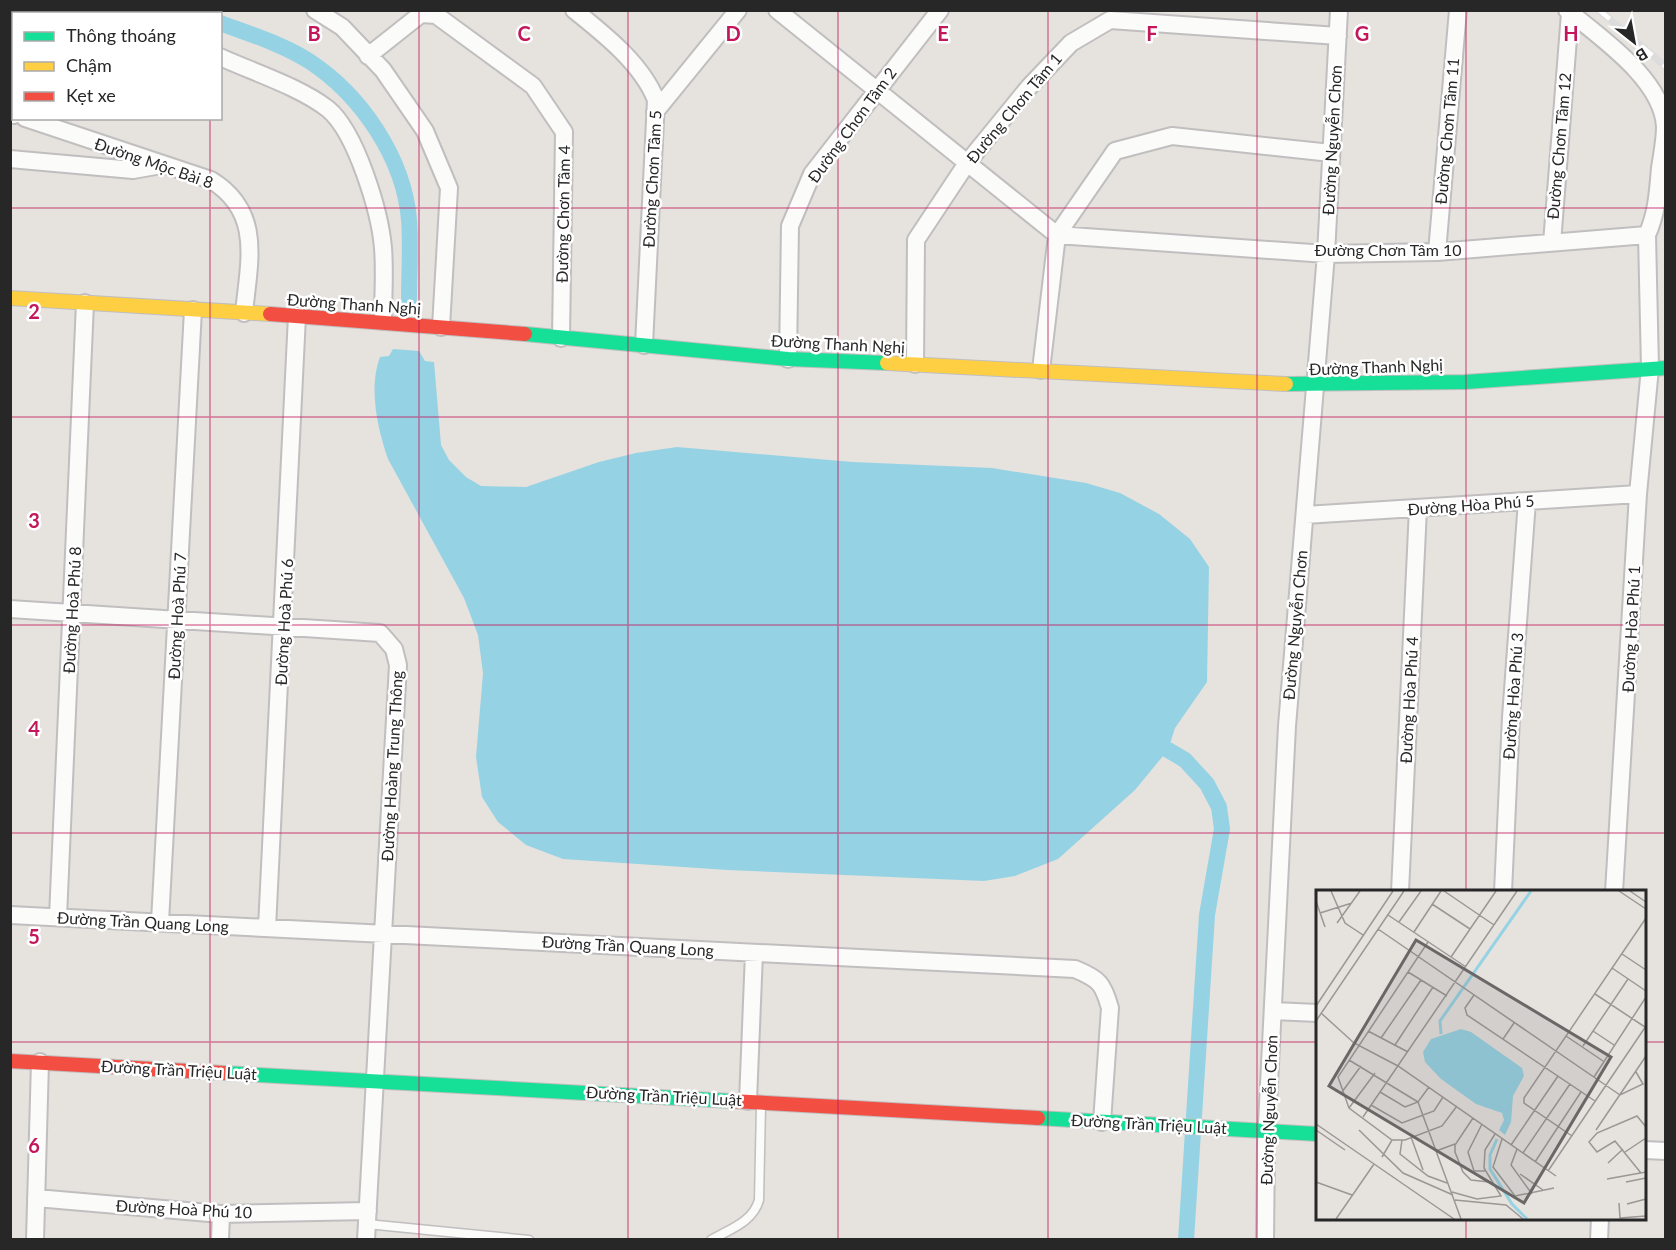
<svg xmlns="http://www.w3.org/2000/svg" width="1676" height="1250" font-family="Lato,sans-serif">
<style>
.water{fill:#95d3e4}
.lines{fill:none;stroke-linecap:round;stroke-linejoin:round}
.canal{stroke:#95d3e4;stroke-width:16}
.lane-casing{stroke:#c0bebf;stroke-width:11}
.street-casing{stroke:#c0bebf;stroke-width:20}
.fast-casing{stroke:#c0bebf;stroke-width:16}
.slow-casing{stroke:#c0bebf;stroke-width:16}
.jam-casing{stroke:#c0bebf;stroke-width:16}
.lane{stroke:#fbfbfa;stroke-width:8}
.street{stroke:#fbfbfa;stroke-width:16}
.fast{stroke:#16e098;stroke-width:14}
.slow{stroke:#ffcf43;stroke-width:14}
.jam{stroke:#f24e42;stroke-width:14}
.rail-casing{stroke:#dddcdd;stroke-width:7}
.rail{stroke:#fff;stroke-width:4.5;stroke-dasharray:14;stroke-linecap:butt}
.grid{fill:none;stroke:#c2185b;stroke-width:1.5;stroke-opacity:0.55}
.labels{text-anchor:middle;stroke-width:5;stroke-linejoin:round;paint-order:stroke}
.street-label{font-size:16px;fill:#272727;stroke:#fff}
.inset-river{fill:none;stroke:#95d3e4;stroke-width:3}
.inset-road{fill:none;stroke:#9a9795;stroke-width:1.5}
.view{fill:#6a6867;fill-opacity:0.15;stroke:#6a6867;stroke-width:3}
.inset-edge{fill:none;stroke:#272727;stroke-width:3}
.grid-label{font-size:20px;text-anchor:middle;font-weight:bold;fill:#c2185b;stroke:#fff;stroke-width:5;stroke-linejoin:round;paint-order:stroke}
</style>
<rect width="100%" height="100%" fill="#e6e2de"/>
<path class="water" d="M393,349l26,2 6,10 9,1 7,83 8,15 17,17 15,9 45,1 73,-25 37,-9 41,-6 176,15 139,6 94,15 34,10 39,21 31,25 19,28 -2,115 -32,46 -7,22 -33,40 -77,69 -43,17 -31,5 -256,-11 -165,-11 -37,-14 -28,-23 -16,-25 -6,-40 7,-84 -5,-38 -14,-37 -76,-139c-10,-29 -20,-71 -8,-102l9,-1z"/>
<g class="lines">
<path class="canal" d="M188,10l8,4
M220,23c30,11 62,21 89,38 52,34 95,97 100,159 2,26 0,53 0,79
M1168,750l17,10 22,24 12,23 3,22 -15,86 -21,325"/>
<g class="lane-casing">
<path id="lane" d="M367,1224l162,16
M711,1240c19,-11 42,-18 48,-40l2,-95"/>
</g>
<g class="street-casing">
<path id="street" d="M101,10l12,4
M315,10l27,17 41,43 42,61 24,57 -8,139
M574,10c30,24 68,54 82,90l-12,245
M777,10l280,225
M1567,10c34,28 96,70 98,117 0,13 -3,28 -5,41 -2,23 -3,45 -13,67l3,133 -12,126 -24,398
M65,14l8,-4
M368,56l53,-42 15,1 97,71 31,46 -3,206
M220,57c33,15 80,30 108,52 28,23 52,103 55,139 2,24 0,49 0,73
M10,64l4,-3
M655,112l83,-102
M10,113l4,2
M25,118l186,62c52,32 38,81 33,133
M10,159l123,11 28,-5
M1057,235l269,19 111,-2 210,-17
M1552,243l18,-230
M1437,252l21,-242
M788,359l2,-133 22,-52 128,-164
M915,364l1,-124 51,-77 62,-76 42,-44 39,-23 228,16
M1041,370l16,-135 58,-84 57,-15 159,17
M1305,515l333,-21
M10,609l370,24 14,16 4,16 -32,575
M1400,892l18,-384
M1503,892l8,-175 16,-216
M10,915l1065,54c24,10 28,14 35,39l-8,114
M58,917l27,-614
M160,922l33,-612
M267,928l30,-612
M1273,1011l45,2
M748,1101l6,-148
M1644,1150l22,1
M36,1198l185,16 147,-3
M35,1240l5,-178
M220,1240l1,-26
M1265,1240l1,-96 21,-418 39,-472 13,-244
M1599,1240l1,-22"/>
</g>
<g class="fast-casing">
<path id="fast" d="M525,334l263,25 99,4
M1286,384l179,-2 201,-14
M224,1073l507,28
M1038,1118l280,16"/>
</g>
<g class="slow-casing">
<path id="slow" d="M10,298l260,16
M887,363l399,21"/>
</g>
<g class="jam-casing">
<path id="jam" d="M270,314l255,20
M10,1061l214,12
M731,1101l307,17"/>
</g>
<use href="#lane" class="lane"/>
<use href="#street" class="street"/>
<use href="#fast" class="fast"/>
<use href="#slow" class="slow"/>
<use href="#jam" class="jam"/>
<g class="rail-casing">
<path id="rail" d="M1599,10l67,57
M18,14l4,-4"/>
</g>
<use href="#rail" class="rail"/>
</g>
<path class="grid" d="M210,10v4M419,10v1230M628,10v1230M838,10v1230M1048,10v1230M1257,10v1230M1466,10v882M210,118v1122M10,208h1656M10,417h1656M10,625h1656M10,833h1656M10,1042h1308M1644,1042h22M1466,1218v22"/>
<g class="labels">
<g class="street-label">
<text transform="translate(1014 108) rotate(-50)" y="6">Đường Chơn Tâm 1</text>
<text transform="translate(852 125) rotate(-54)" y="6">Đường Chơn Tâm 2</text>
<text transform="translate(1447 131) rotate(-85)" y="6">Đường Chơn Tâm 11</text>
<text transform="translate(1332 140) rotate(-87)" y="6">Đường Nguyễn Chơn</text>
<text transform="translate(1559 146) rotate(-85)" y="6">Đường Chơn Tâm 12</text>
<text transform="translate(154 163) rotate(19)" y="6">Đường Mộc Bài 8</text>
<text transform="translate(652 179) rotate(-87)" y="6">Đường Chơn Tâm 5</text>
<text transform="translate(563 214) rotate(-89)" y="6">Đường Chơn Tâm 4</text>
<text x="1388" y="256">Đường Chơn Tâm 10</text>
<text transform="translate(354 304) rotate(4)" y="6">Đường Thanh Nghị</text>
<text transform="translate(838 344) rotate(3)" y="6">Đường Thanh Nghị</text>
<text transform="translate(1376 367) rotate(-2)" y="6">Đường Thanh Nghị</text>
<text transform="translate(1471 505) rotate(-4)" y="6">Đường Hòa Phú 5</text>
<text transform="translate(72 610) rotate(-87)" y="6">Đường Hoà Phú 8</text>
<text transform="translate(177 616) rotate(-87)" y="6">Đường Hoà Phú 7</text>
<text transform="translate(284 622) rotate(-87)" y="6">Đường Hoà Phú 6</text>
<text transform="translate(1295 625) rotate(-85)" y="6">Đường Nguyễn Chơn</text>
<text transform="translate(1631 629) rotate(-87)" y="6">Đường Hòa Phú 1</text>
<text transform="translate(1513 696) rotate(-86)" y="6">Đường Hòa Phú 3</text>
<text transform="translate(1409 700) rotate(-87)" y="6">Đường Hòa Phú 4</text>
<text transform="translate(392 766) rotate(-87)" y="6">Đường Hoàng Trung Thông</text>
<text transform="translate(143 922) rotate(3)" y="6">Đường Trần Quang Long</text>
<text transform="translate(628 946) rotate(3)" y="6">Đường Trần Quang Long</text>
<text transform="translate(179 1070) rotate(3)" y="6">Đường Trần Triệu Luật</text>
<text transform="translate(664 1096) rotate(3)" y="6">Đường Trần Triệu Luật</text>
<text transform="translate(1269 1110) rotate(-88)" y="6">Đường Nguyễn Chơn</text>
<text transform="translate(1149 1124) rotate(3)" y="6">Đường Trần Triệu Luật</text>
<text transform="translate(184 1209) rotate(3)" y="6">Đường Hoà Phú 10</text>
</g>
</g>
<g transform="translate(1316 890)">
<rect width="330" height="330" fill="#e6e2de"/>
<path d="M145,139l10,3 51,36 2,8 -11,20 -2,26 -6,13 -6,-5 5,-10 -2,-7 -26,-9 -35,-25 -16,-17 -2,-10 8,-13z" fill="#95d3e4"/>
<path class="inset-river" d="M125,144l-1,-13 91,-130M181,249l-7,16v14l22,35 15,15"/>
<path class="inset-road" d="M15,1l14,32 18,12M128,1l50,34M303,1l27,18M314,1l16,11M0,11l9,26M116,14l38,25M4,23l32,-10M72,25l78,52M83,32l22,-31M21,33l23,-32M62,39l242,166 23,-11 -7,-12M98,42l27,-41M112,52l-90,135 11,31 43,32h13l37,-14 15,-20M306,64l24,16M135,67l45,-66M296,78l34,23M92,82l39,24M279,104l50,33M158,105l-9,13 2,7 128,86M0,116l77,-115M5,123l33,30 44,23 158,110M0,131l88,-130M52,141l40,21M277,141l21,14M250,146l37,25M65,148l40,-58M187,149l11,-16M79,155l38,-58M267,156l45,-67M33,170l69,42M278,187l52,-80M26,202l19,-26M64,202l25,15 13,-5 11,-15M102,212l43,117M55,215l31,18 32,-12 9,-14M33,218l26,-35M47,227l154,-226M157,228l-18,27v7l8,20 8,8 18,2M0,234l138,95M166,234l-14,28 6,19h11M0,240l29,20M43,240l44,43 50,22M280,240l50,-74M256,246l-48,-33v-5l122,-180M95,247l12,33M186,249l-9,28 22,29 39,-8M86,250l-2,14 28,22 19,7M195,255l47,-69M201,259l-6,16 21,29M120,261l19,-7M309,262l21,-14M207,263l47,-69M66,267l10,-17M219,272l46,-70M292,273l15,-14M232,281l98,-145M325,283l-26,-32 -18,11 -8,-10 8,-9 40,-17 9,11M204,284l23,16M291,289l39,-7M0,292l36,13M310,292l20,-4M136,302l25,7 24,-3 -17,-28 1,-18 10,-16M139,310l51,5 17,14M303,313l1,15 26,-2M311,314l19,-5M20,329l38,-55"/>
<path class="view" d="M100,50l195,117 -87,146 -195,-117z"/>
<rect width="330" height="330" class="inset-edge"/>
</g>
<g class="grid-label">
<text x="314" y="41">B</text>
<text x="524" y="41">C</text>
<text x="733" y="41">D</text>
<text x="943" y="41">E</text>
<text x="1152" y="41">F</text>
<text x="1362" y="41">G</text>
<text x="1571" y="41">H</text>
<text x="34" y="319">2</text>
<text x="34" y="528">3</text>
<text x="34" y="736">4</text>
<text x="34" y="944">5</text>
<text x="34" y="1153">6</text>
</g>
<rect width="1676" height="1250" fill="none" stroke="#272727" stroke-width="24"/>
<rect x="12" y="12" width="210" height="108" fill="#ffffff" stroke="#a9a9a9" stroke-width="1.5"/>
<rect x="24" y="32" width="30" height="9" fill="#16e098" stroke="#a9a9a9" stroke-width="1.5"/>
<text x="66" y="42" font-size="18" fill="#272727">Thông thoáng</text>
<rect x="24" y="62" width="30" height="9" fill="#ffcf43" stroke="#a9a9a9" stroke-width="1.5"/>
<text x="66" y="72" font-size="18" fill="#272727">Chậm</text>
<rect x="24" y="92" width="30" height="9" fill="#f24e42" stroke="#a9a9a9" stroke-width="1.5"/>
<text x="66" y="102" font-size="18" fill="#272727">Kẹt xe</text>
<g transform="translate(1634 42) rotate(149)" stroke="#ffffff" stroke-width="4.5" paint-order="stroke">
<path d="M0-4.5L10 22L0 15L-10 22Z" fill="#272727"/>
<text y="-9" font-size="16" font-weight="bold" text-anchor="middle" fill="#272727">B</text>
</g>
</svg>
